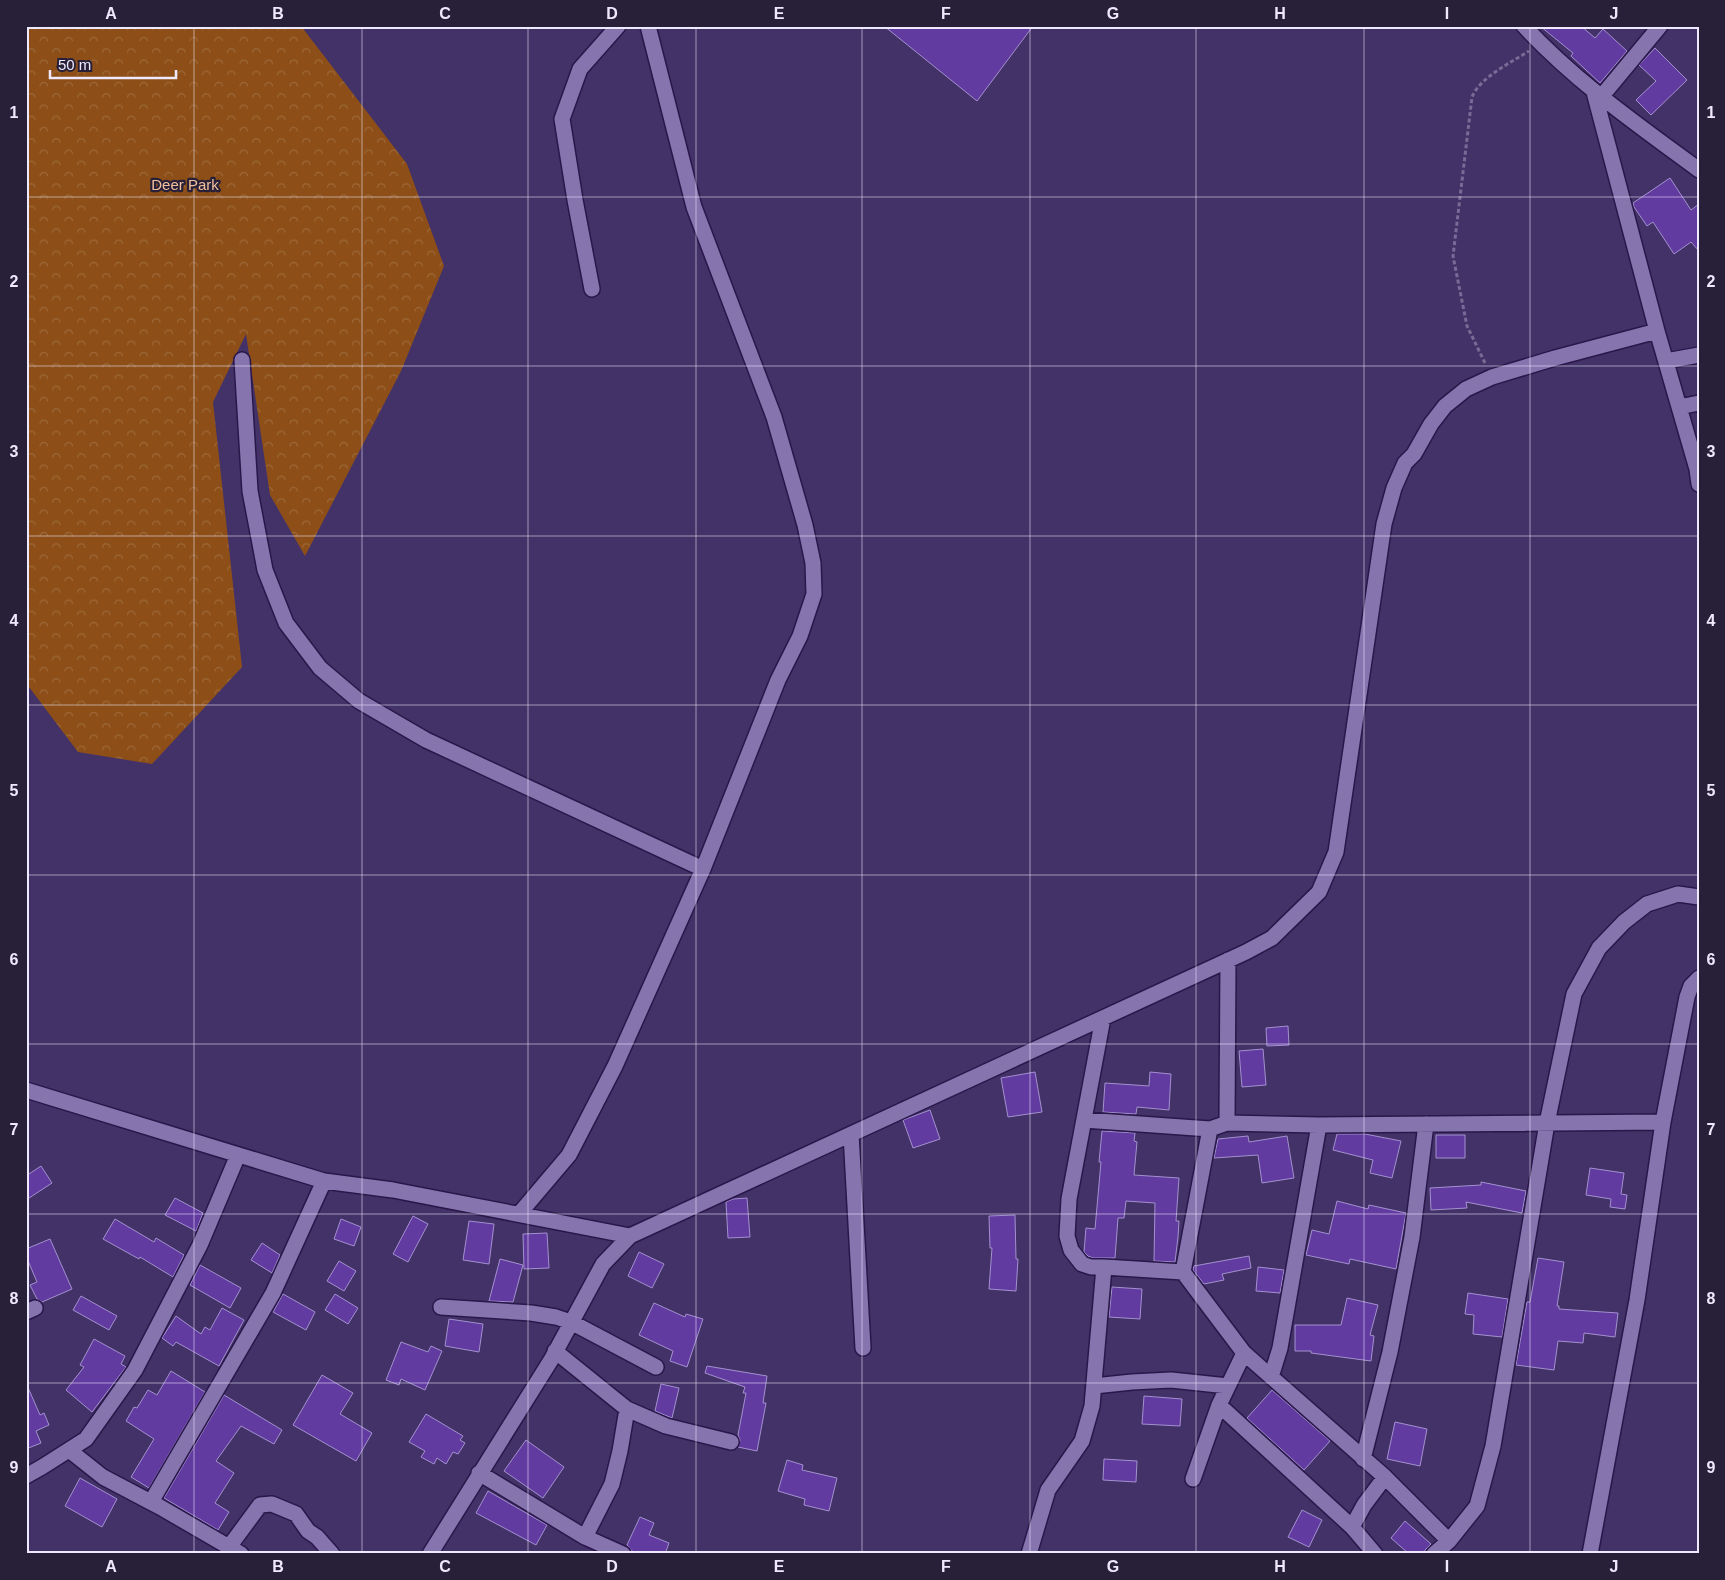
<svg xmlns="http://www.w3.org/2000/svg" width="1725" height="1580" font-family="Helvetica,sans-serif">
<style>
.forest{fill:url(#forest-crowns)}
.building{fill:#623ba1;stroke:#a391cf}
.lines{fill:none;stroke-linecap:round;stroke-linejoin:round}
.minor-casing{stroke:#2a174a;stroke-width:18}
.path{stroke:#786b96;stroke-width:3;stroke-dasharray:4 2.5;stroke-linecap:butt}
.minor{stroke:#8674af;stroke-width:15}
.grid{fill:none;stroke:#eee9fd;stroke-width:1;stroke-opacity:0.55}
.labels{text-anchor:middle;stroke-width:4.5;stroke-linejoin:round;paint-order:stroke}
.park-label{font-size:15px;fill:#f2c09c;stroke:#272038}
.neatline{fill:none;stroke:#eee9fd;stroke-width:2}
.grid-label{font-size:16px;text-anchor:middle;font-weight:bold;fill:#eee9fd}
</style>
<defs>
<pattern id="forest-crowns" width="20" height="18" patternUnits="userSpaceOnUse" patternTransform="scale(1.25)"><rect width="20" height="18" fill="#8d4f17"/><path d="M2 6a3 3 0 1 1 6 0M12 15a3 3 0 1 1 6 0" fill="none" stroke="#9d683a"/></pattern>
</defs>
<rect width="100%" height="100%" fill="#433267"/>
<path class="forest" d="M26,26h275l106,138 37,102 -43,105 -96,185 -35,-61 -24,-161 -33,68 29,265 -90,97 -74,-12 -52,-69z"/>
<path class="building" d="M884,26h149l-56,75z
M1540,26h41l14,12 8,-9 24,22 -27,32 -29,-27 2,-3z
M1655,48l32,32 -36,35 -15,-15 20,-19 -17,-16z
M1670,178l21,32 8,-6v47l-8,-9 -17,12 -21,-32 -6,4 -13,-19 -1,-4z
M1288,1026l1,19 -22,1 -1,-18z
M1263,1049l3,36 -24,2 -3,-36z
M1035,1072l7,40 -34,5 -7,-39z
M1150,1072l21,2 -2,36 -32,-3 -1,7 -33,-2 2,-29 44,3z
M930,1110l10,29 -27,9 -10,-28z
M1102,1131l33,2 -1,8 3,1 -3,33 45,3 -3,43h3l-1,16 -3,25 -21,-1 1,-58 -29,-2 -2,17h-6l-3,40h-22l-5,-2 -4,-4 2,-24 9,1 6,-67h-2z
M1337,1134h28l36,7 -9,37 -22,-5 3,-13 -40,-10z
M1436,1135h29v23h-29z
M1248,1136l1,6 38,-6 7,42 -32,5 -4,-28 -44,3 4,-19z
M41,1166l11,17 -26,17v-24z
M1590,1168l34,5 -3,21 6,1 -2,14 -15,-2 1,-8 -25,-4z
M1481,1182l45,9 -4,22 -56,-11 1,6 -36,2 -1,-22 51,-3z
M175,1198l28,15 -7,18 -31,-16z
M747,1198l3,39 -22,1 -2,-36 7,-3z
M1337,1201l31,8 1,-4 37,8 -10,56 -46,-10 -1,5 -43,-9 6,-25 17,4z
M1015,1215l1,44h2l-2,32 -27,-2 3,-41h-2l-1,-32z
M413,1216l15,8 -20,38 -15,-8z
M115,1219l39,23 2,-4 28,17 -11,22 -33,-20 -1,2 -36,-20z
M341,1219l20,8 -7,19 -20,-7z
M469,1221l25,3 -5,40 -26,-4z
M547,1233l2,35 -25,1 -1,-35z
M50,1239l22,50 -30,13 -5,-3 -7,-14 7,-3 -11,-26v-7z
M262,1243l18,12 -8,18 -21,-13z
M639,1252l25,12 -12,24 -24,-12z
M1249,1256l2,12 -29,6 2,6 -20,4 -11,-14 1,-4z
M1538,1258l26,4 -7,44h2v3l59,4 -3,24 -31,-4 -1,10 -25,-2 -4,29 -38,-5 11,-63h3z
M500,1259l23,6 -10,37 -24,-1z
M339,1261l17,10 -12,20 -17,-10z
M200,1265l41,23 -11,20 -40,-23z
M1258,1267l26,3 -4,23 -24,-2z
M1112,1287l30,2 -2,30 -31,-2z
M1468,1293l40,6 -6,38 -29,-3 1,-19 -9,-1z
M283,1294l32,18 -9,18 -33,-18z
M335,1294l23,14 -10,16 -23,-14z
M81,1296l36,20 -8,14 -36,-20z
M1347,1298l31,7 -8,30 4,1 -3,25 -60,-8v-2h-16v-26h46z
M654,1303l31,14 1,-3 17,5 -16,48 -17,-6 3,-10 -34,-16z
M222,1308l22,12 -25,46 -43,-24 -3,4 -11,-8 14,-22 25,18 4,-7 5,3z
M449,1319l34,5 -4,28 -34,-6z
M94,1339l31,17 -4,8 5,3 -34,45 -26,-22 18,-23 -4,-2z
M401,1342l27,10 3,-6 11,5 -17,39 -24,-11 -2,6 -13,-5z
M707,1366l60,10 -4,27h3l-9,48 -19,-4 2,-7 -2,-5 8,-42h-3l2,-6 -40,-14z
M171,1371l34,21 -56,96 -18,-11 23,-38 -28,-18 8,-14 3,1 11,-18 9,5z
M322,1375l31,18 -13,21 32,19 -16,28 -63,-36z
M26,1383l14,32 4,-2 5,12 -13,6 5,12 -15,6z
M661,1384l18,4 -7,30 -17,-7z
M1272,1390l58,51 -26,29 -57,-52z
M224,1395l58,35 -8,14 -33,-18 -25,35 18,12 -19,30 14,9 -11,18 -54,-32z
M1144,1396l38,3 -2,27 -38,-2z
M426,1414l37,22 -3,4 5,3 -7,11 -5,-2 -7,12 -9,-6 -3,6 -13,-7 4,-6 -16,-9z
M1395,1422l32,7 -7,37 -33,-7z
M526,1440l38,27 -21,31 -39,-27z
M1104,1459l33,2 -1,21 -33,-2z
M787,1460l16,5 -1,5 35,8 -8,33 -25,-6 1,-6 -27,-8z
M80,1478l37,21 -15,28 -37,-21z
M488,1491l59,34 -11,20 -60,-32z
M1302,1510l20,10 -13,27 -21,-10z
M640,1517l14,6 -5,12 20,8 -4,11h-27l-6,-3 -5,-6z
M1405,1521l26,23 -6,6v4h-16l-18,-16z"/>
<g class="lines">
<g class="minor-casing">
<path id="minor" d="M1524,26c52,56 114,99 175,144
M1594,92l63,239 40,138 2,15
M1601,97l59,-71
M592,289l-17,-89 -13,-81 18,-50 38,-43
M242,360l8,131 15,79 21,53 34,45 39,33 67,39 277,129
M1666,361l33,-6
M1679,407l20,-4
M26,1090l298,91 69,9 237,46 616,-284 26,-14 47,-46 17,-40 48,-328 10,-36 11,-25 9,-9 17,-30 14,-18 21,-17 26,-12 63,-19 102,-27
M1084,1120l126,9 17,-6 92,2 -39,223 -9,29
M1227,1123l1,-163
M1319,1125l344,-3
M851,1134l12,214
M519,1214l50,-59 46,-89 88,-197 75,-189 22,-44 14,-42 -1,-31 -8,-38 -31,-108 -80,-210 -46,-181
M1104,1267l79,5 27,-143
M1183,1272l61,81 141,124 -21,28 -12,22 23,27
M441,1307l90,6 25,4 15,5 85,45
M26,1312l9,-4
M555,1351l72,58 -7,42 -8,33 -27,53
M1094,1386l38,-4 39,-2 57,6
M1219,1405l133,122
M627,1409l39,17 65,16
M69,1450l34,27 57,30 81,47
M1363,1459l27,-107 22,-115 14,-113
M479,1473l106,64 38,17
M26,1476l16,-9 44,-28 49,-69 65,-125 38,-90
M1385,1477l64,64
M1193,1479l26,-74 25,-52
M151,1502l122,-209 51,-112
M229,1547l31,-42 12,-1 24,10 12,17 9,6 15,17
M430,1554l121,-194 52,-96 27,-28
M1029,1554l19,-64 34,-49 10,-35 12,-139h-13l-9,-3 -11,-14 -4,-14 2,-37 34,-181
M1434,1554l15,-13 28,-35 16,-60 54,-323 27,-129 25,-46 25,-26 23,-18 31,-10 21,3
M1590,1554l47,-254 26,-178 24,-125 4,-11 8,-8"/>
</g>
<path class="path" d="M1485,363l-18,-37 -14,-70 19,-159c8,-20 40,-35 57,-46"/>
<use href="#minor" class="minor"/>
</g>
<path class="grid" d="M194,26v1528M362,26v1528M528,26v1528M696,26v1528M862,26v1528M1030,26v1528M1196,26v1528M1364,26v1528M1530,26v1528M26,197h1673M26,366h1673M26,536h1673M26,705h1673M26,875h1673M26,1044h1673M26,1214h1673M26,1383h1673"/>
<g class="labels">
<g class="park-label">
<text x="185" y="190">Deer Park</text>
</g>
</g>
<rect width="1725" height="1580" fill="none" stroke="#272038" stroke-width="55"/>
<path d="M50 70v8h126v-8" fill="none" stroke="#eee9fd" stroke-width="2.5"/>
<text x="58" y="70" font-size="15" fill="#eee9fd" stroke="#272038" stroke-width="4" paint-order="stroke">50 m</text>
<rect x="28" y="28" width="1670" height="1524" class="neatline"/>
<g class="grid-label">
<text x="111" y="19">A</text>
<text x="278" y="19">B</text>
<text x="445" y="19">C</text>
<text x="612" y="19">D</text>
<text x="779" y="19">E</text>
<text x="946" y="19">F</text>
<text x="1113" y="19">G</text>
<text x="1280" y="19">H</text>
<text x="1447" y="19">I</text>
<text x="1614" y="19">J</text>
<text x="14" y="118">1</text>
<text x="1711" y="118">1</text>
<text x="14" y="287">2</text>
<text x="1711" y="287">2</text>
<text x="14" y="457">3</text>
<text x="1711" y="457">3</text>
<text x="14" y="626">4</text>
<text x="1711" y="626">4</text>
<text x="14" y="796">5</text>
<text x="1711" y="796">5</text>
<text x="14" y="965">6</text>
<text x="1711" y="965">6</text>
<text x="14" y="1135">7</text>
<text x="1711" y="1135">7</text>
<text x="14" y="1304">8</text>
<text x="1711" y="1304">8</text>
<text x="14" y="1473">9</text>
<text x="1711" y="1473">9</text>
<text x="111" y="1572">A</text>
<text x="278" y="1572">B</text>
<text x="445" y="1572">C</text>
<text x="612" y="1572">D</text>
<text x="779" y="1572">E</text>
<text x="946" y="1572">F</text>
<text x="1113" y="1572">G</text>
<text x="1280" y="1572">H</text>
<text x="1447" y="1572">I</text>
<text x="1614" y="1572">J</text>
</g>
</svg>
